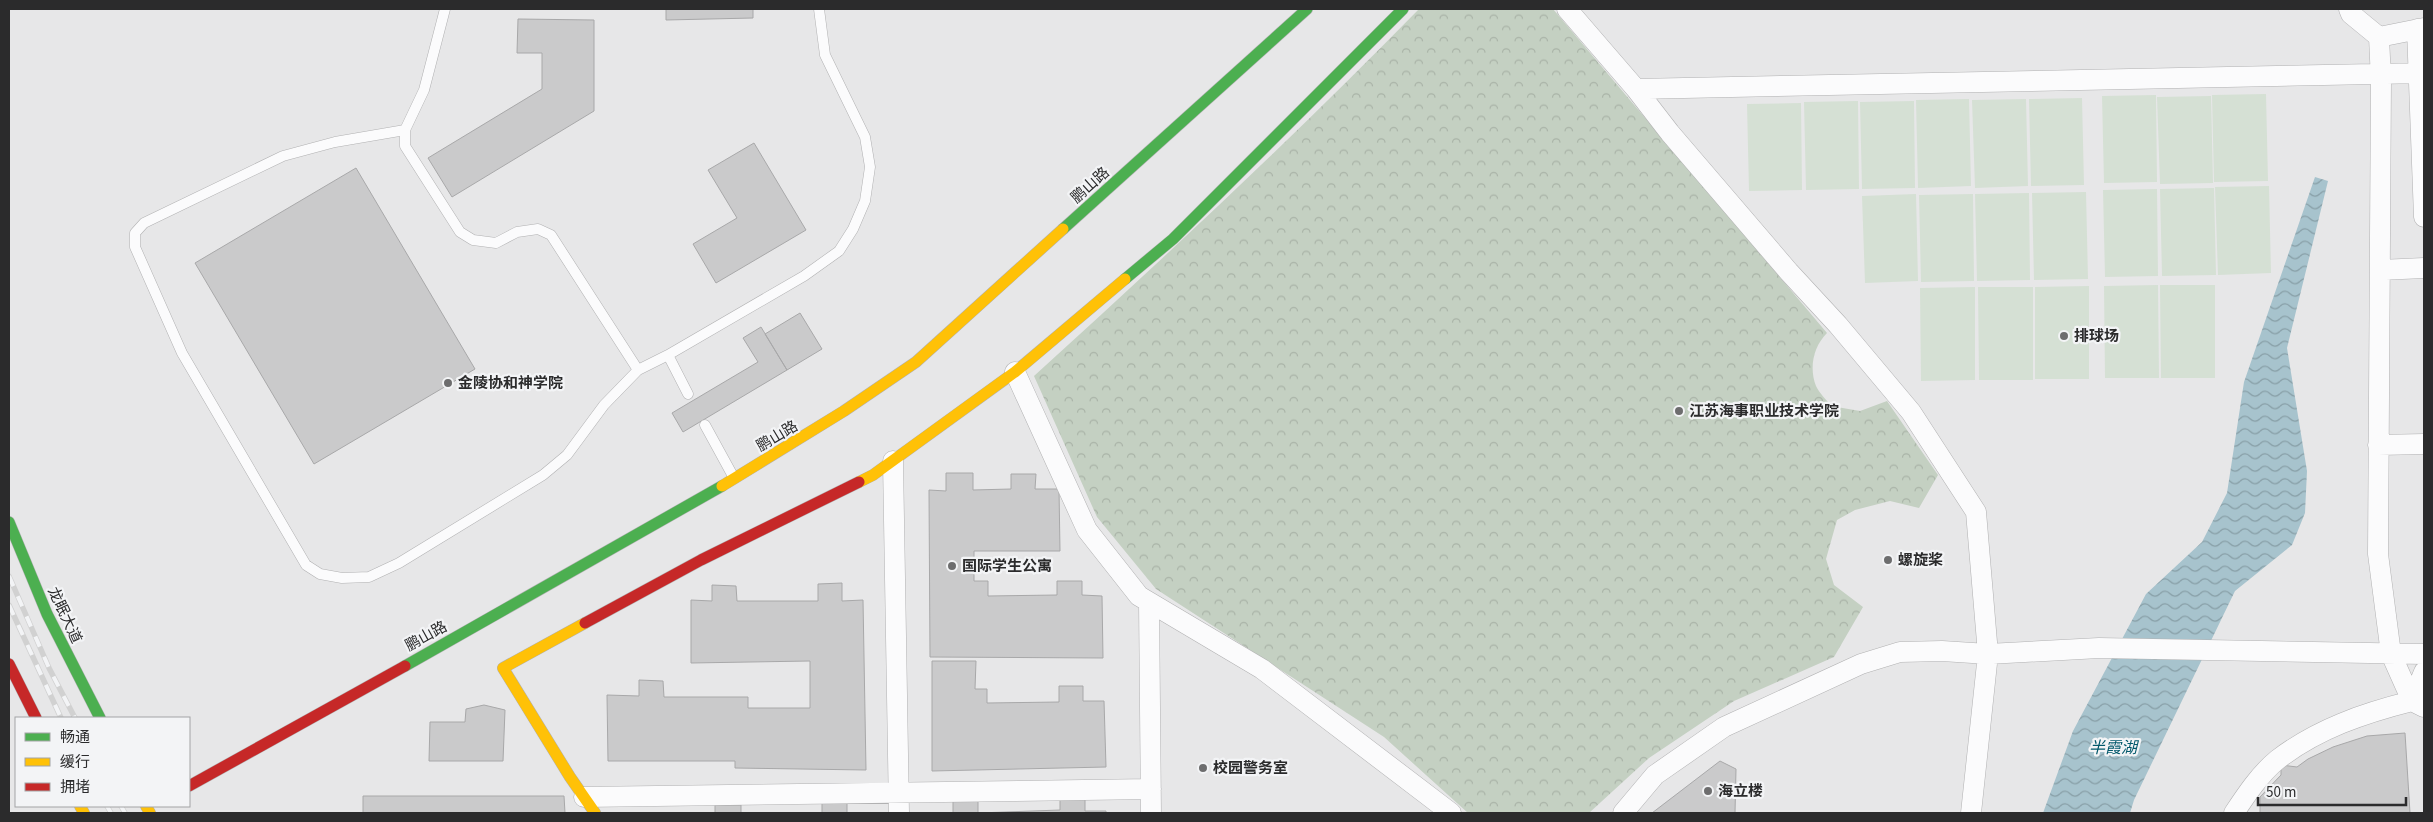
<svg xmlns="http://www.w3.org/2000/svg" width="2433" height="822" font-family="'Source Sans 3','Noto Sans SC',sans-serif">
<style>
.forest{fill:url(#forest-crowns)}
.pitch{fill:#d5e0d4}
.water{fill:url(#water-waves)}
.building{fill:#cacacb;stroke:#a8a8a9}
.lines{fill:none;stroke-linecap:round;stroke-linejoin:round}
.lane-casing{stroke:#b1b1b2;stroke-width:11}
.street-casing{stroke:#b1b1b2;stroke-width:21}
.fast-casing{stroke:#b1b1b2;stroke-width:12}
.slow-casing{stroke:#b1b1b2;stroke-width:12}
.jam-casing{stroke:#b1b1b2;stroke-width:12}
.lane{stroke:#fbfbfc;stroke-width:10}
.street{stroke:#fbfbfc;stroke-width:20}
.fast{stroke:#4caf50;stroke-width:11}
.slow{stroke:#ffc107;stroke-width:11}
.jam{stroke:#c62828;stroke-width:11}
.rail-casing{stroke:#d1d1d1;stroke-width:5.5}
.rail{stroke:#f3f4f6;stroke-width:4;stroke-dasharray:11;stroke-linecap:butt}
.poi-dot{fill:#6d6d6e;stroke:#f3f4f6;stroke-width:2}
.labels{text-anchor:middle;stroke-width:4.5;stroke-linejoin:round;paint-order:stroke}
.street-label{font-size:15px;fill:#2b2b2c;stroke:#f3f4f6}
.poi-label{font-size:15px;font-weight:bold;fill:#2b2b2c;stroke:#f3f4f6;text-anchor:start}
.water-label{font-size:16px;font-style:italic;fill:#01586b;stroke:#f3f4f6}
</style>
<defs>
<pattern id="forest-crowns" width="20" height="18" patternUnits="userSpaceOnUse" patternTransform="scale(1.25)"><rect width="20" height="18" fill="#c4d0c2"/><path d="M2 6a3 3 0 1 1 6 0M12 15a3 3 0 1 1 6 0" fill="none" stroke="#a9b3a7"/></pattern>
<pattern id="water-waves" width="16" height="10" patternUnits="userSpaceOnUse" patternTransform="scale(1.25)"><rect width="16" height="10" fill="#a7c3cd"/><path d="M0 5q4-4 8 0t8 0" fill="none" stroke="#889fa7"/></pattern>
</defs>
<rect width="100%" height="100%" fill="#e7e7e8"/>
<path class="forest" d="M1419,9h134l274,324c-14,14 -18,35 -11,53 3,7 11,14 15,20l29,5 27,-10 51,74 -19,33 -29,-7 -35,9 -18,10 -11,39 8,26 29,22 -29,50 -100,44 -85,57 -60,55h-121l-84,-76 -228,-148 -59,-72 -63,-141c131,-119 261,-240 385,-367z"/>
<path class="pitch" d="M2266,94l2,87 -54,1 -2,-87z
M2156,95l1,87 -53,1 -2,-87z
M2211,96l2,87 -53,1 -3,-87z
M2082,98l2,87 -53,1 -2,-87z
M1969,99l2,87 -53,2 -2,-88z
M2026,99l2,87 -53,2 -3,-88z
M1858,101l1,88 -53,1 -2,-88z
M1914,101l1,87 -53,1 -2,-87z
M1801,103l1,87 -53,1 -2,-87z
M2269,186l2,87 -53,2 -3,-88z
M2214,188l2,87 -54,1 -2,-87z
M2157,189l1,87 -53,1 -2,-87z
M2086,192l2,87 -54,1 -2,-87z
M2029,193l1,87 -53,1 -2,-87z
M1916,194l2,87 -53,2 -3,-87z
M1973,194l1,87 -53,1 -2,-87z
M2158,285l1,93h-54l-1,-92z
M2160,285h55v93h-54z
M2089,286v93h-54v-92z
M1975,287v93l-54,1 -1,-93z
M1978,287h55v93h-54z"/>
<path class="water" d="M2315,177l13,4 -41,167 20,123 -2,42 -13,32 -57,46 -101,209 -4,13h-87l30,-82 73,-137 56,-52 25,-49 17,-111z"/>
<path class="building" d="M666,9h87v9l-87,2z
M518,19l76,1v91l-142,86 -24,-39 114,-69v-36h-25z
M754,143l52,87 -90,53 -23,-39 44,-26 -29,-48z
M356,168l119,201 -161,95 -119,-201z
M800,313l22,36 -35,21 -22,-36z
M761,327l26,43 -104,62 -11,-19 86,-51 -15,-24z
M946,473h27v17l38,-1v-15h25l-1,15h24l1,62h-86v30h14v15l69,-1v-14h25v14l20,1 1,62 -173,-1 -1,-167 17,1z
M842,583v18l21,-1 3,170 -131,-2v-7h-127l-1,-66 32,1v-16l24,1 1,16h84v11h62v-47l-119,2v-63l21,1v-16l24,1 1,15h81v-17z
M932,661h44l-1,28h12v14l72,-1v-16h24v15h21l2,66 -174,4z
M484,705l21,5 -2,51h-74l1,-39h35l1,-13z
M2405,733l5,80h-150v-16l21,-22v-10l16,2 11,-8 25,-12 34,-11z
M1720,761l16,8 -1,44h-83z
M1060,795h25v16h21v2h-153v-15h25v15l82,-3z
M363,796h201l1,17h-202z
M822,802h25v11h-25z
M715,805h26v8h-26z"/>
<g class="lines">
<g class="lane-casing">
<path id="lane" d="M445,9l-21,81 -19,40v16l55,86 13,8 23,3 21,-11 21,-3 13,6 87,135 30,-15
M405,130l-70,12 -52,14 -139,67 -9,10v14l47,106 124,212 14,9 22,4 27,-1 30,-14 144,-88 24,-20 37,-50 34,-35
M688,394l-20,-39 136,-79 35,-25 14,-22 12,-28 5,-34 -5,-30 -40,-82 -6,-46
M705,425l29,53"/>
</g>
<g class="street-casing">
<path id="street" d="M1567,9l69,80 788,-16
M2349,9l2,5 28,23 2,43 -3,474 13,100 21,47 12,6
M2417,29l7,188
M2379,37l45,-9
M1636,89l34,44 119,139 49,53 73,87 65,100 12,142 -17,159
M2380,270l44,-2
M1015,372l72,158 52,66 123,73 189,144
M2378,445l46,-1
M893,461l6,352
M1149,602l2,211
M2412,701l12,-29
M584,797l567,-8
M1623,813l32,-38 69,-48 137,-63 39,-12 42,-1 46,3 111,-6 325,6
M2234,813c12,-18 26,-39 43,-53 40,-31 87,-47 135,-59"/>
</g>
<g class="fast-casing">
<path id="fast" d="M1063,229l244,-220
M1125,279l48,-40 230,-230
M9,522l38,92 53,104
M405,666l317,-180"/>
</g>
<g class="slow-casing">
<path id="slow" d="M859,482l14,-7 142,-103 110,-93
M722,486l122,-75 72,-49 147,-133
M585,623l-82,45 67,109 25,36
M80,806l4,7
M146,806l4,7"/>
</g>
<g class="jam-casing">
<path id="jam" d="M585,623l116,-63 158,-78
M9,664l27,54
M189,786l216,-120"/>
</g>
<use href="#lane" class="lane"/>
<use href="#street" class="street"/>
<use href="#fast" class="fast"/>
<use href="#slow" class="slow"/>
<use href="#jam" class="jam"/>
<g class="rail-casing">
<path id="rail" d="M9,576l40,92 26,50
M9,605l52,113
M107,806l4,7
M121,806l4,7"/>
</g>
<use href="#rail" class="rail"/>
</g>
<g class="poi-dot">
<circle cx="2064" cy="336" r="5"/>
<circle cx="448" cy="383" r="5"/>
<circle cx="1679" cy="411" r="5"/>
<circle cx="1888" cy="560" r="5"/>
<circle cx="952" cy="566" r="5"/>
<circle cx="1203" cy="768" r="5"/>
<circle cx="1708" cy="791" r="5"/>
</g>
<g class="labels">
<g class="street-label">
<text transform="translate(1090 185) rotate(-42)" y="5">鹏山路</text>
<text transform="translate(777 436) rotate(-31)" y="5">鹏山路</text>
<text transform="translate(65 615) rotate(65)" y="5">龙眠大道</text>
<text transform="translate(426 636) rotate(-29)" y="5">鹏山路</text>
</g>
<g class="poi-label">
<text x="2074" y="341">排球场</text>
<text x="458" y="388">金陵协和神学院</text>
<text x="1689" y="416">江苏海事职业技术学院</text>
<text x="1898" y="565">螺旋桨</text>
<text x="962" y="571">国际学生公寓</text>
<text x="1213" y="773">校园警务室</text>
<text x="1718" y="796">海立楼</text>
</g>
<g class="water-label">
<text x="2113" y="753">半霞湖</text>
</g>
</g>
<rect width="2433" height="822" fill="none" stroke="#2b2b2c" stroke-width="20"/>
<rect x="15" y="717" width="175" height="90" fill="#f3f4f6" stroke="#a3a4a5"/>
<rect x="25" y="733" width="25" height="8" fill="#4caf50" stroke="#a3a4a5"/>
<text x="60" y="742" font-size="15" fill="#2b2b2c">畅通</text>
<rect x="25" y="758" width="25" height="8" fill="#ffc107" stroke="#a3a4a5"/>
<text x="60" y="767" font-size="15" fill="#2b2b2c">缓行</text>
<rect x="25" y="783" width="25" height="8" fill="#c62828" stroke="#a3a4a5"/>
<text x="60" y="792" font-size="15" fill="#2b2b2c">拥堵</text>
<path d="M2258 797v8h148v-8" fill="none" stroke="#2b2b2c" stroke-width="2.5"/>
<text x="2266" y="797" font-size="15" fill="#2b2b2c" stroke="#f3f4f6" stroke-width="4" paint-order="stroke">50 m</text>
</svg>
